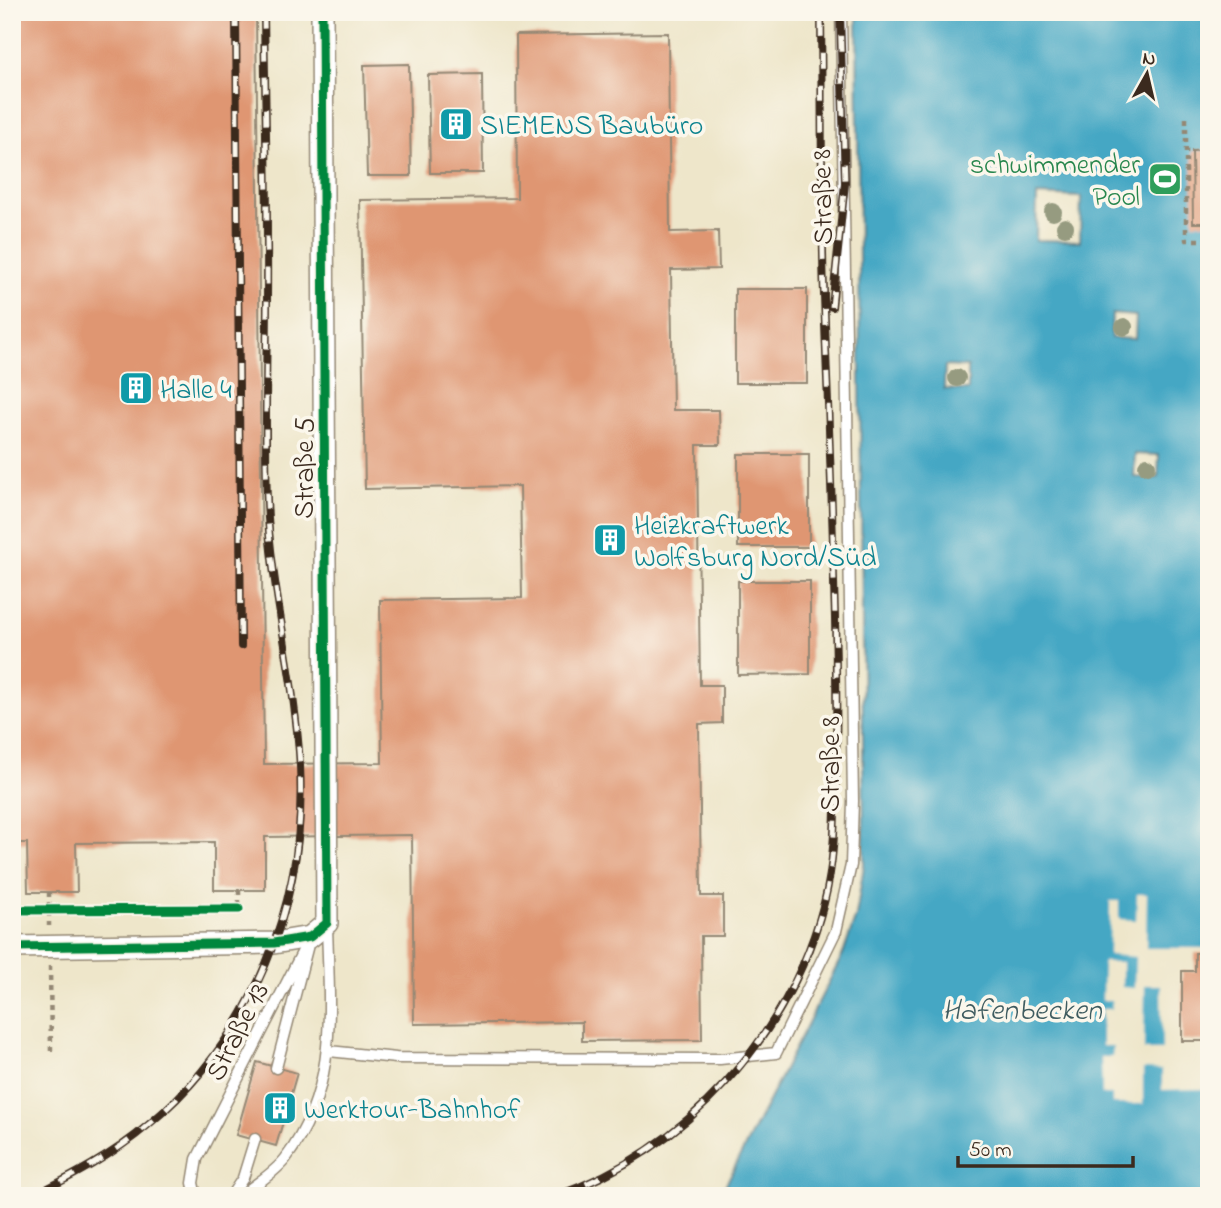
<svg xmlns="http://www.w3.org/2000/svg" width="1221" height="1208" font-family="'Indie Flower',sans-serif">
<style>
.water{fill:#44a7c4;stroke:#406871;stroke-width:2;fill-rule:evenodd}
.pier{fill:#eee6ca;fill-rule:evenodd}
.building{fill:#df9672}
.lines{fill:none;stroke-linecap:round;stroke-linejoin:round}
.lane-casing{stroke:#948874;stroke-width:13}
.street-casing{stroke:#948874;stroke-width:24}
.path{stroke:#948874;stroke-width:4.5;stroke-dasharray:5 5;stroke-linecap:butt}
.lane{stroke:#fff;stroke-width:10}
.street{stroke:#fff;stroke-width:21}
.rail-casing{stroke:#3b2a1e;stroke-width:8}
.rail{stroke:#fbf7ec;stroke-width:5;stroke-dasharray:16;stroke-linecap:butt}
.cycleway-casing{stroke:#fbf7ec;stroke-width:13}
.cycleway{stroke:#00873e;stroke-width:9}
.tree{fill:#969b80}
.labels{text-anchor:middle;stroke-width:7;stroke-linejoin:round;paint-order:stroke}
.culture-label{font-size:28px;fill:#0d838f;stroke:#fbf7ec;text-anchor:start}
.leisure-label{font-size:28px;fill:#27864d;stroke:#fbf7ec;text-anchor:end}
.street-label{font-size:28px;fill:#3b2a1e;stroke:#fbf7ec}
.water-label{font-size:30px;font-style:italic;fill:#3f5c60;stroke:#fbf7ec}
</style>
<rect width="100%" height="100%" fill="#fbf7ec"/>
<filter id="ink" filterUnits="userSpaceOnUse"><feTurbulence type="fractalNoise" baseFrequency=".0143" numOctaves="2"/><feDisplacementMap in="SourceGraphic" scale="14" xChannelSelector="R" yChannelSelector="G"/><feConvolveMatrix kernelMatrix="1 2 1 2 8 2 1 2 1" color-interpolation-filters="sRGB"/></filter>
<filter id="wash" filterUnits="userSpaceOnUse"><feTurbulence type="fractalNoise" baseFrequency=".00686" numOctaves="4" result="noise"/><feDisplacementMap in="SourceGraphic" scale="28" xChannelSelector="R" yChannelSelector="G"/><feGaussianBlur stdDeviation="1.57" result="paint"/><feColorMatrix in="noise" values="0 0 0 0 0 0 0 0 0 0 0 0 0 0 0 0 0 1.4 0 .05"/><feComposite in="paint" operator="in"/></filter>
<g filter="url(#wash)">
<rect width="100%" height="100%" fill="#eee6ca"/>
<path class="water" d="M857,12h352v1184h-489l123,-242 13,-38 8,-51zM1037,195l44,2 -1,44 -44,-1zM1112,314l24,2 -1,23 -24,-1zM945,366l23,1v23l-24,-1zM1135,454l24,1 -1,23 -24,-1z"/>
<path class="pier" d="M1137,894h10l-1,54h63v5h-14v18l-13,1v69h27v48l-47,1v-20l-19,-1v35h-31v-10h-10l-1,-37h11l1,-11h-11v-37h10l-1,-9h-9l1,-38h19v25l12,1 1,-31 -26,-2 1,-54h9v18l17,1zM1145,985h16l1,65h-18z"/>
<g id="blocks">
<path class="building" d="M12,12h244l8,752 118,-1 -2,-163 142,-2 -2,-112 -155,3 -5,-289 157,-2 -1,-163 152,-2 2,199 48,-1 1,38 -48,1 2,140h46l1,35h-23l3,240h22v38l-23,1 2,172h22v40h-22l1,104 -120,1v-19l-168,2 -2,-189 -147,2v53h-51v-48l-138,1 1,49h-49l-1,-49h-15z
M409,64l2,112h-44l-3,-111z
M482,74l1,99h-53l-2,-98z
M1209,150v73h-16l-1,-72z
M735,289h72v94h-72z
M738,454h71v93h-71z
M738,581h72v93l-72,1z
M1195,953h14v88h-27v-70h13z
M257,1062l40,11 -21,73 -40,-11z"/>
</g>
</g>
<g filter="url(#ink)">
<use href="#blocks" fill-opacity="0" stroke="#948874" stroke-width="2"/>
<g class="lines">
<g class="lane-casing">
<path id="lane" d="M329,1051l67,7 324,1 56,-6 60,-122 15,-66 2,-64 -12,-789
M196,1196l-3,-13 4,-24 113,-222 -34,131
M231,1196l12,-18 12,-39
M241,1196c14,-12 34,-23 45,-38 53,-71 43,-150 41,-233"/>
</g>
<g class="street-casing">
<path id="street" d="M12,947l262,-4 36,-6 17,-14 -5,-911"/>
</g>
<path class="path" d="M1186,118v122h23
M239,890v19
M49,892v34
M50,966l1,87"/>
<use href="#lane" class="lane"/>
<use href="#street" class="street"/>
<g class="rail-casing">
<path id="rail" d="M236,12l5,634
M832,307l13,-124 -5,-171
M32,1196c41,-20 81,-41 116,-71 105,-86 159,-225 152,-359 -5,-89 -29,-175 -33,-265 -3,-87 1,-174 0,-261 0,-76 -2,-152 -3,-228
M556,1196c130,-46 233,-159 268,-293 11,-42 11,-87 12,-130 1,-64 0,-127 -2,-191 -2,-96 -7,-192 -10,-288 -3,-94 -2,-188 -3,-282"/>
</g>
<use href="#rail" class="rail"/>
<g class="cycleway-casing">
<path id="cycleway" d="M12,910l227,-1
M12,947l262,-4 36,-6 17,-14 -5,-911"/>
</g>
<use href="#cycleway" class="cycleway"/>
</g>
<g class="tree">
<circle cx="1053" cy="212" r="9"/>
<circle cx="1065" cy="227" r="9"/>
<circle cx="1124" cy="327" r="9"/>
<circle cx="957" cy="378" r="9"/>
<circle cx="1147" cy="466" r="9"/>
</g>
</g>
<defs>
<g id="building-square" transform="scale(1.75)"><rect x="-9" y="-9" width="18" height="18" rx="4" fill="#0f9aa8" stroke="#fbf7ec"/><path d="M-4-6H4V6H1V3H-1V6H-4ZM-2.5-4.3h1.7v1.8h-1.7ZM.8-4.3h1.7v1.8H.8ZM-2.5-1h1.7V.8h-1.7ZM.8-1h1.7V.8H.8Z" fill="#fff"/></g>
<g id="stadium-square" transform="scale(1.75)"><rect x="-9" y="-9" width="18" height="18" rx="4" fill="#2e9e5b" stroke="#fbf7ec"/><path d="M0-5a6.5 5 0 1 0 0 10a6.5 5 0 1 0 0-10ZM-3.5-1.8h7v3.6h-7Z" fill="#fff"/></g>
</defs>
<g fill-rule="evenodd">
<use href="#building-square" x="456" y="124"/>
<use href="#stadium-square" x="1165" y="179"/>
<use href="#building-square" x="136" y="388"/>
<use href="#building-square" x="610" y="540"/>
<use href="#building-square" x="280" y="1108"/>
</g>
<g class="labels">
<g class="culture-label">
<text x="480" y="134">SIEMENS Baubüro</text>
<text x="160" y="398">Halle 4</text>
<text x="634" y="534">Heizkraftwerk<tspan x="634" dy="32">Wolfsburg Nord/Süd</tspan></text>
<text x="304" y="1118">Werktour-Bahnhof</text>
</g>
<g class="leisure-label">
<text x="1140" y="173">schwimmender<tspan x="1140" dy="32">Pool</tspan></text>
</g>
<g class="street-label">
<text transform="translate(821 197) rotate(-91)" y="10">Straße 8</text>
<text transform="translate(303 468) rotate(-90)" y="10">Straße 5</text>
<text transform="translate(829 764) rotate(-90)" y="10">Straße 8</text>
<text transform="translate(236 1031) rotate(-63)" y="10">Straße 13</text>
</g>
<g class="water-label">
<text x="1022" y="1019">Hafenbecken</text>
</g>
</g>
<rect width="1221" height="1208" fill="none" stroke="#fbf7ec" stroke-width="42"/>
<g transform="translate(1147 74) rotate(8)" stroke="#fbf7ec" stroke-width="5" paint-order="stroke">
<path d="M0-5L12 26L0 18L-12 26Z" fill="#3b2a1e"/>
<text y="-10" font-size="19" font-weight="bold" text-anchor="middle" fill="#3b2a1e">N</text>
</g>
<path d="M958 1156v10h175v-10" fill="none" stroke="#3b2a1e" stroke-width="3.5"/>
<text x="969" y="1156" font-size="21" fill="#3b2a1e" stroke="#fbf7ec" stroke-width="5" paint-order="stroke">50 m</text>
</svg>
